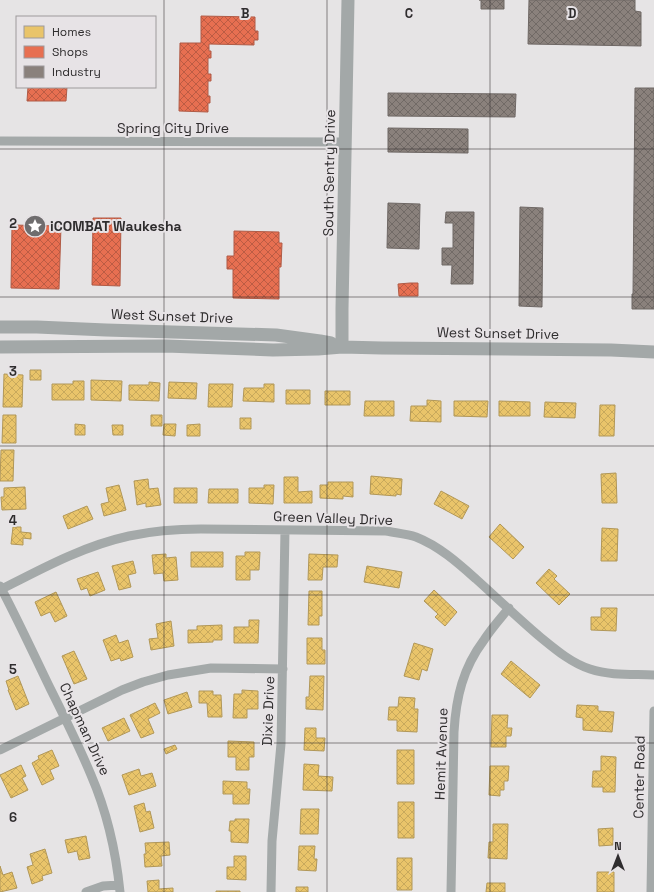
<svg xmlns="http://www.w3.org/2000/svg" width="654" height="892" font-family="'Space Grotesk',sans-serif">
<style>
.homes{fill:url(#homes-cross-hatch);stroke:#b19758}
.shops{fill:url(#shops-cross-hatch);stroke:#b05b46}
.industry{fill:url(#industry-cross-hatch);stroke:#6f6865}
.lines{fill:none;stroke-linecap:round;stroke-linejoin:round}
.street{stroke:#a4a9a9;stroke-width:9}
.secondary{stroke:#a3a8a8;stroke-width:13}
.grid{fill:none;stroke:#2f2d2e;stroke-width:1;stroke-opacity:0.55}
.labels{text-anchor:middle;stroke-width:4;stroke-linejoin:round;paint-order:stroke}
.street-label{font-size:14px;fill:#2f2d2e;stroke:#e7e3e6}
.poi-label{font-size:14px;font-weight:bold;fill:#2f2d2e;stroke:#e7e3e6;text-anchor:start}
.grid-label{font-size:13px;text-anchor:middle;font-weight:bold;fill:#2f2d2e;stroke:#e7e3e6;stroke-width:4;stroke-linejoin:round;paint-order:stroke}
</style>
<defs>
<pattern id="homes-cross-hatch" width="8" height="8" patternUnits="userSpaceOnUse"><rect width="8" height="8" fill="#e9c46a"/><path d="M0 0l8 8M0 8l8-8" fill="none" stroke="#c8a95c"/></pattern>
<pattern id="shops-cross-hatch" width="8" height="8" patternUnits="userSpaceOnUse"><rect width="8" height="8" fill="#e76f51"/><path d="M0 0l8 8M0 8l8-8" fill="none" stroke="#bc5c44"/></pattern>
<pattern id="industry-cross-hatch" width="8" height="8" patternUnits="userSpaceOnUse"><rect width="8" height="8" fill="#8a817c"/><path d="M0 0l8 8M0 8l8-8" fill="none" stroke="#716a66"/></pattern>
</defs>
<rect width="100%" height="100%" fill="#e6e4e5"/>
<path class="homes" d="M30,370h11v10h-11z
M4,374l19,1 -1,32h-19z
M91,380l31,1 -1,20 -30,-1z
M73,381h11v19h-32v-16h21z
M149,382l11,1 -1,18 -30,-1v-15h20z
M169,382l28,1 -1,16 -28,-1z
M209,384h24l-1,23h-24z
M264,384h10v18l-31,-1 1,-13h20z
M286,390h24v14h-24z
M325,391h25v14h-25z
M427,400l14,1v21l-31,-1 1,-15h16z
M365,401h29v15h-30z
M454,401h34l-1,16 -33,-1z
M499,401l31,1v14h-31z
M545,402l31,1 -1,15 -31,-1z
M600,405h15l-1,31h-15z
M3,415h13v28h-14z
M151,415h11v11h-11z
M240,418h11v11h-11z
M75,424l10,1v10h-10z
M164,424h12l-1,12 -12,-1z
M200,424v12h-13v-11z
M112,425h11v10h-10z
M1,450h13l-1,31h-13z
M616,473l1,30h-15l-1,-29z
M371,476l31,3 -1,16 -5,-1v2l-26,-2z
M284,477h14v15l14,-1v12h-28z
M148,479l1,10 9,-1 3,17 -15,2v-4l-9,2 -3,-24z
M328,482h25v15l-10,-1v3l-23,-1v-13h8z
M119,485l7,25 -22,6 -3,-12 8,-2 -3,-14z
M264,485h10l-1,19 -24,-1v-15h15z
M25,487l1,22 -24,1 -1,-13h3v-9z
M174,488h23v15h-23z
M209,489h29v14h-30z
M441,491l28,15 -7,13 -28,-15z
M87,506l6,13 -25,10 -5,-13z
M500,524l24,23 -11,12 -24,-22z
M13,527h8v5l10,1v6l-8,-1v7l-12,-1z
M602,528l16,1 -1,32h-16z
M191,552h32v15h-32z
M245,552h15l-1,18h-9v10h-14v-24h9z
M166,554v4l10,-1 2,23 -14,1 -1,-8 -9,1 -2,-19z
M309,554l29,1 -1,12h-14l-1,13h-14z
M133,561l3,12 -8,2 3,12 -12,3 -7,-24z
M367,566l35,6 -3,16 -35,-6z
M549,569l8,7 -3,3 16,15 -11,11 -23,-22z
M98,572l7,18 -15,6 -3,-8 -6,2 -4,-11z
M434,590l23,22 -12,14 -10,-9 3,-3 -14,-13z
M309,591h13v25h-3v9h-11z
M56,592l11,24 -12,6 -5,-10 -9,4 -6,-14z
M601,608h16l-1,23 -25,-1v-13h10z
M249,620h10l-1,23h-24v-16h15z
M171,621l3,25 -23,4 -2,-11 9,-1 -2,-14z
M222,625v15h-9v2l-25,1v-13h9v-4z
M116,635l3,8 9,-3 5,17 -12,4 -1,-3 -9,3 -8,-21z
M307,638h15v12h3v14h-18z
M414,643l19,6 -6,22 -5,-2 -3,11 -15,-4z
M74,651l13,28 -13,5 -12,-28z
M511,661l29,24 -10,13 -29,-24z
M18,676l11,28 -13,6 -8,-20h1l-3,-9z
M310,676h14l-1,34 -17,-1v-12h3z
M242,690l16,1v18h-11v9h-14l1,-24h8z
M199,691h14v4h8l1,22h-14l-1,-14h-8z
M187,692l5,15 -24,7 -4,-14z
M399,697l16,1 -1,11h4l-1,23 -20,-1v-11h-9l1,-13h9z
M155,703l5,10 -12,6 6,14 -13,5 -11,-23z
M577,705l21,1v5l16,1 -2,20 -29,-2v-12l-7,-1z
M492,715h16l-1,13h5l-1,8h-5v11h-15z
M124,718l6,13 -22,10 -6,-13z
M305,728h11v10h9l-1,13 -20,-1z
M228,741l26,1v15h-5v13h-13v-13h-8z
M175,745l2,4 -11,5 -2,-5z
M52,750l7,16 -9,4 4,9 -12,6 -10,-22 7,-4 -1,-3z
M397,750h17v34h-17z
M601,756l15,1 -1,35h-12v-5h-11l1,-16h8z
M304,764l15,1 -1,11 15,1 -1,14 -29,-1z
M21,765l5,11 -4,2 6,12 -17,8 -11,-23z
M490,766h19l-1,15h-4v9h-4v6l-11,-1z
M139,769l2,7 11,-3 4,13 -27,9 -7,-20z
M223,781l24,1v7h3l-1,15h-16v-10h-10z
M398,802h16v36h-16z
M144,803l2,9 4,-1 4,17 -14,4 -6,-26z
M301,809h18l-1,25h-18z
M235,819h14l-1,24 -17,-1v-11h-2l1,-10h5z
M493,824h15l-1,35 -19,-1 1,-16h4z
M613,828v17l-14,1 -1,-17z
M86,836l4,22 -11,2 -2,-9 -9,2 -3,-13z
M169,842l1,13 -9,1 1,10 -17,1 -1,-13h2l-1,-11z
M299,846h16l-1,13h3l-1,12 -18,-1z
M45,849l7,24 -10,3 1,4 -11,4 -5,-17 6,-2 -3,-11z
M234,856h12v24l-19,-1v-12h7z
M397,858h15v32h-15z
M0,866l3,9 9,-3 5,16 -17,4z
M597,872h17v20h-17z
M159,880v9l14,-1v4h-25l-1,-11z
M487,883h18v9h-19z
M296,887h12v5h-12z
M216,891h24v1h-24z"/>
<path class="shops" d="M201,16l54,1v14h3v9h-4v5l-45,-1v7h2v7h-3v16h3v7h-3v15h2v7h-2v9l-29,-1 1,-68h21z
M28,87h39l-1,14h-39z
M93,218h28l-1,68 -28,-1z
M12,225l49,1 -2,63 -48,-1z
M234,231l45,1v11h3l-1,24h-2v32l-46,-1v-29h-6v-13h7z
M410,283h8v13h-19l-1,-12z"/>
<path class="industry" d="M479,0h25v9h-23v-9z
M529,0h106v11l6,1v34l-113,-2z
M635,88h19v221h-22v-15h1z
M388,93l128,1 -1,23 -127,-1z
M388,128l80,1v24l-80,-1z
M388,203l32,1 -1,45 -32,-1z
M520,207l23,1 -1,99 -23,-1z
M446,212h28l-1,72h-22l1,-19h-10v-17h11v-25h-8z"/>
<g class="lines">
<path class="street" d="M0,141l345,1
M0,586c18,34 34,69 51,104 14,28 28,56 40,85 16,37 25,77 29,117
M0,590c41,-21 83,-44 129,-54 23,-5 48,-7 72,-7l185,2c10,2 21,3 30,6 23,9 42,26 60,42 21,19 42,39 63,57 16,13 32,27 51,33 21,7 43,5 64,6
M0,750l122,-60 21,-8 25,-7 43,-7 72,1
M86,892l17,-6 16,-1
M271,892l1,-51 9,-97 4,-214
M451,892l3,-160c2,-35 9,-64 30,-92 7,-11 16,-21 25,-32
M651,892l3,-181"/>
<path class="secondary" d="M0,327h37l69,3 170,5 44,6 11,2
M0,347l166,-1 107,4 45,-1 24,-2 40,1 229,2 43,2
M342,347v-38l6,-309"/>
</g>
<path class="grid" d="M164,0v892M327,0v892M490,0v892M0,149h654M0,297h654M0,446h654M0,595h654M0,743h654"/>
<defs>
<g id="sight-disc" transform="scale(1.15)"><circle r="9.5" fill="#6f6d6e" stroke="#e7e3e6"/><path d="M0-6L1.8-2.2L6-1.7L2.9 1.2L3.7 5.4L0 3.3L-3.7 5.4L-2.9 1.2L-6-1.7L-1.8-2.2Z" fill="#fff"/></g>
</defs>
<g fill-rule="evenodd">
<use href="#sight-disc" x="35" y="226"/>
</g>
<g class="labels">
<g class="street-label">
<text x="173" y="133">Spring City Drive</text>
<text transform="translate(329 173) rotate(-89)" y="5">South Sentry Drive</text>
<text transform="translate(172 316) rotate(2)" y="5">West Sunset Drive</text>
<text transform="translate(498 333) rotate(1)" y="5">West Sunset Drive</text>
<text transform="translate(333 518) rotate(2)" y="5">Green Valley Drive</text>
<text transform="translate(268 711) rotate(-88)" y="5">Dixie Drive</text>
<text transform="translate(85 729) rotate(65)" y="5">Chapman Drive</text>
<text transform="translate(441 754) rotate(-88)" y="5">Hemit Avenue</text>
<text transform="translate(639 777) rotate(-89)" y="5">Center Road</text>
</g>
<g class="poi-label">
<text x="50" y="231">iCOMBAT Waukesha</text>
</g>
</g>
<g class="grid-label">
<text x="245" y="18">B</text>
<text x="409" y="18">C</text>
<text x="572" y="18">D</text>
<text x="13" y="228">2</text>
<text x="13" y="376">3</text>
<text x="13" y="525">4</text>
<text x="13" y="674">5</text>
<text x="13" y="822">6</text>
</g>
<rect x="16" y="16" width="140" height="72" fill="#e7e3e6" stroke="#9d9a9c"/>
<rect x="24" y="26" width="20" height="12" fill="#e9c46a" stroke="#9d9a9c"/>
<text x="52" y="36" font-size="12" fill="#2f2d2e">Homes</text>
<rect x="24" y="46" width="20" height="12" fill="#e76f51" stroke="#9d9a9c"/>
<text x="52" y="56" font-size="12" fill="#2f2d2e">Shops</text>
<rect x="24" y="66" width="20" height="12" fill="#8a817c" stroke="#9d9a9c"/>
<text x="52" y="76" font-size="12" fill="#2f2d2e">Industry</text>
<g transform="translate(618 856)" stroke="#e7e3e6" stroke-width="3" paint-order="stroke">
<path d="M0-3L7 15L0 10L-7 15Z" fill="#2f2d2e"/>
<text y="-6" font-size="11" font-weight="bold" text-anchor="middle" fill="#2f2d2e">N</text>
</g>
</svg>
